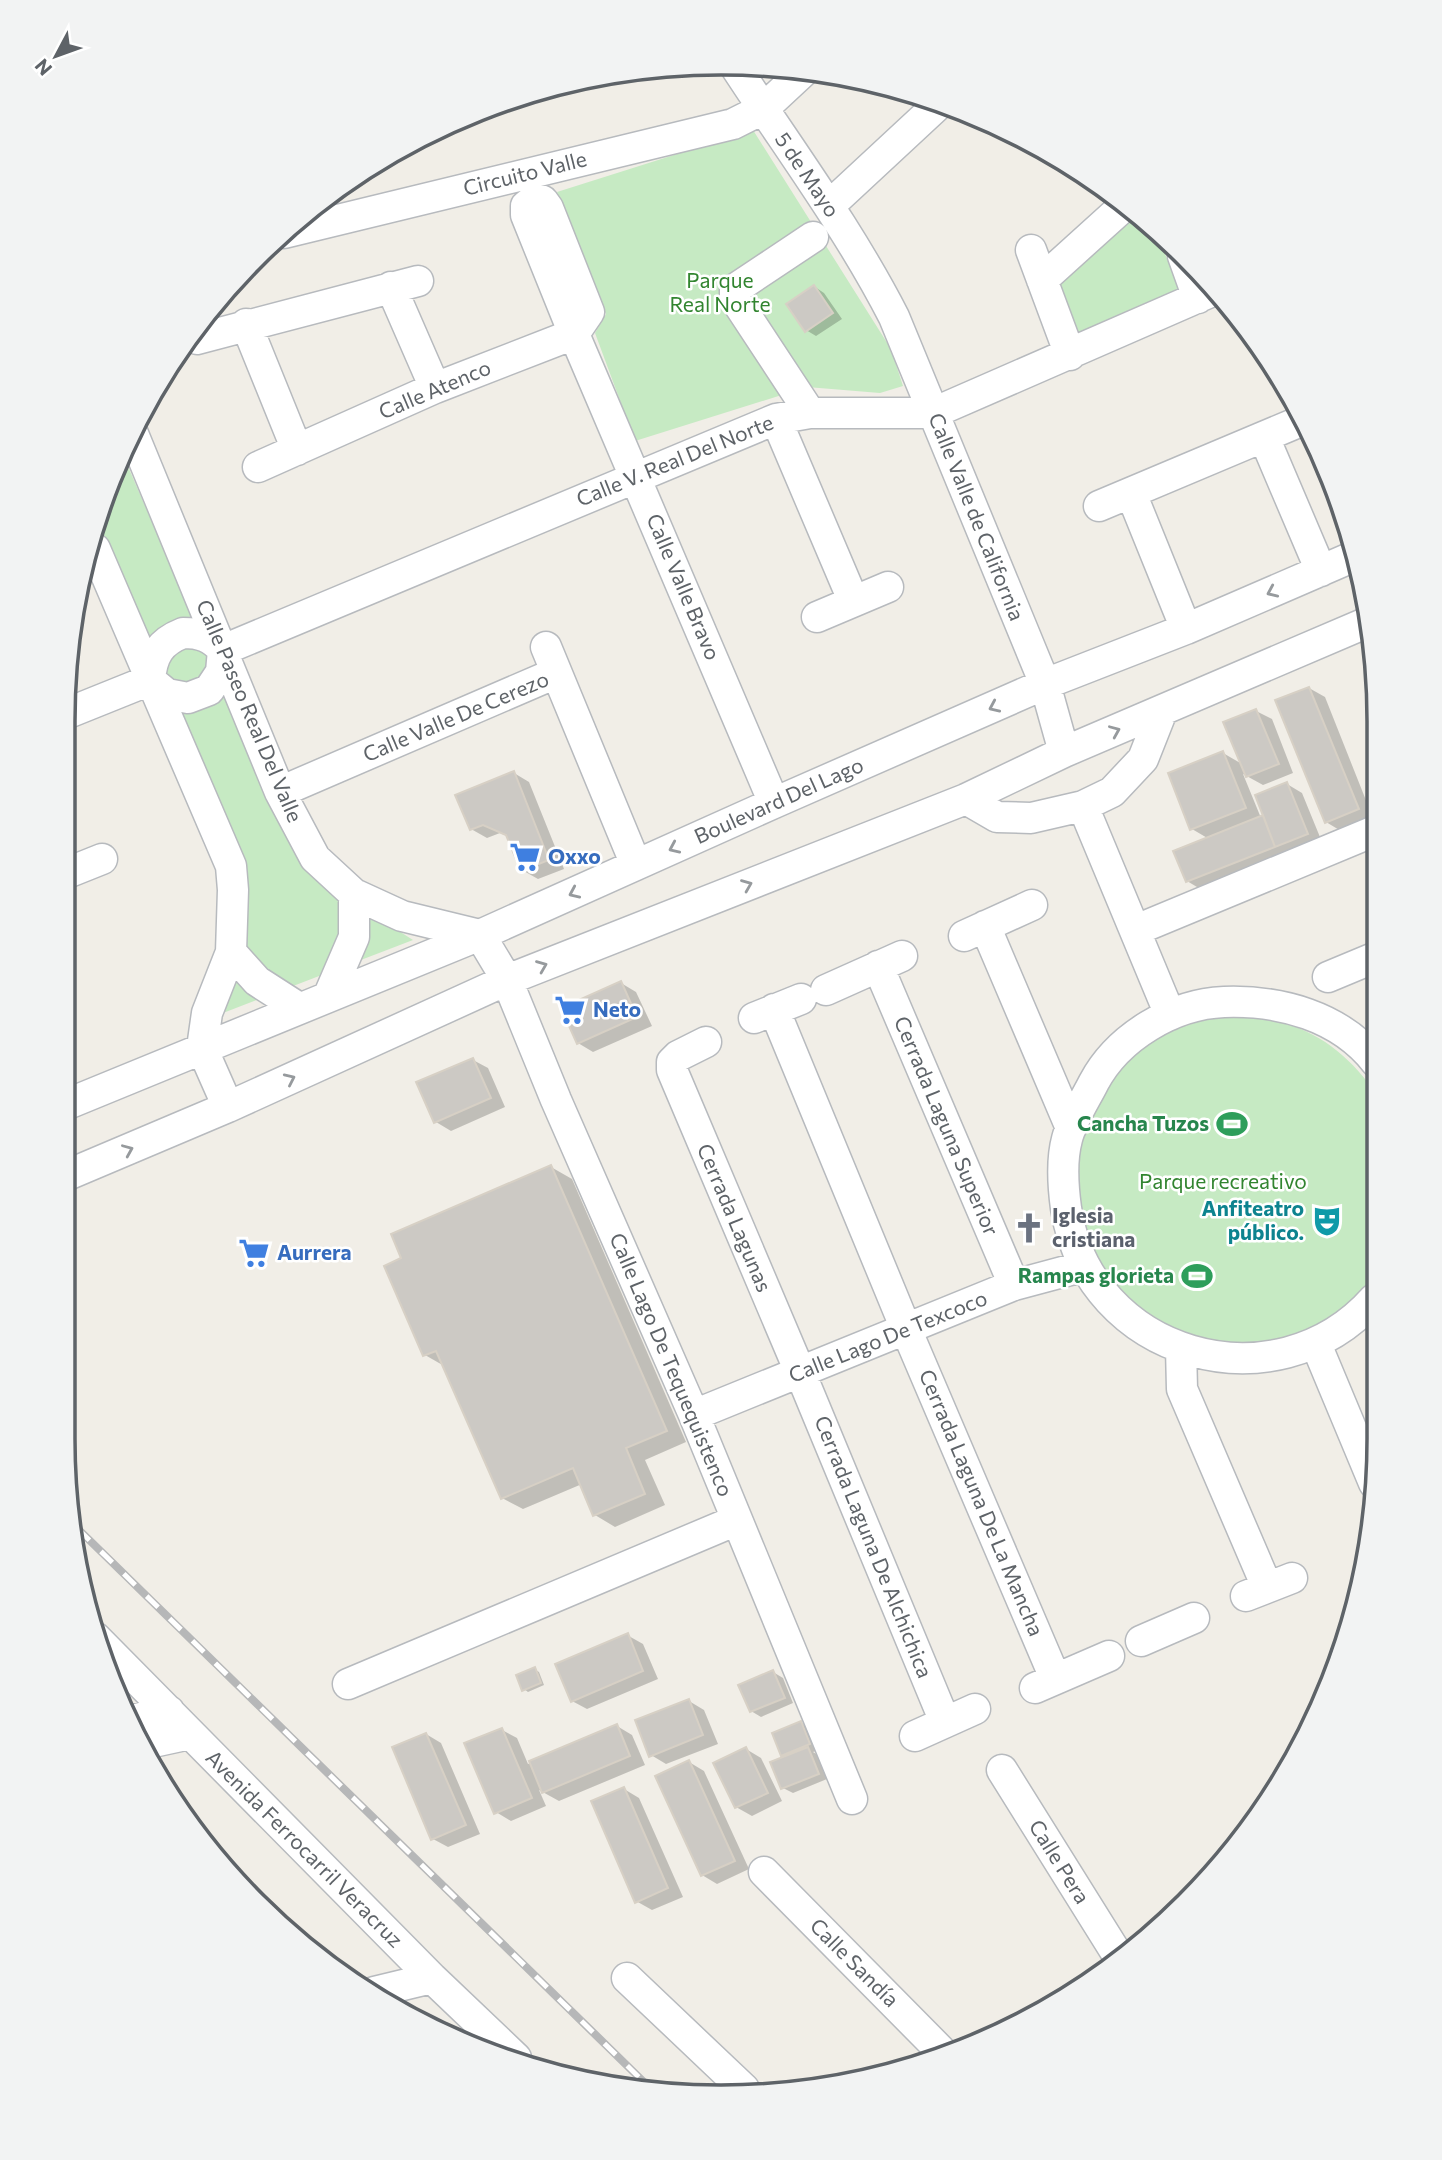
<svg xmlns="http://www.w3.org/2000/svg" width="1442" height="2160" font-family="Commissioner,sans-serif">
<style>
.green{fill:#c6eac3}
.shadow{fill:#0003}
.building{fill:#ccc9c4;stroke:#d7d0c5;stroke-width:2}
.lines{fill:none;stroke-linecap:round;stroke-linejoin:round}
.minor-casing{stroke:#b7babe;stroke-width:33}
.minor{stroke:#fff;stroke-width:30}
.rail-casing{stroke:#b6b7b8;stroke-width:8}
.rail{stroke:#fff;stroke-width:5;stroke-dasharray:16;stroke-linecap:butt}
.oneway{stroke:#969a9d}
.labels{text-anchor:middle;stroke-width:5;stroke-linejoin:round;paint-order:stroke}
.street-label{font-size:21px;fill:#5e6368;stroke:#fff}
.park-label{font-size:21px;fill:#328530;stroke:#fff}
.shop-label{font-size:21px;font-weight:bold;fill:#366cbe;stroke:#fff;text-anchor:start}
.leisure-label{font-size:21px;font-weight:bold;fill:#27864d;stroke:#fff;text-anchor:end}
.culture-label{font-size:21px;font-weight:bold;fill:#0d838f;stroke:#fff;text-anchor:end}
.worship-label{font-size:21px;font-weight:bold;fill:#5b616d;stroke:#fff;text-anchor:start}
.rim{fill:none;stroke:#5e6368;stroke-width:3.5}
</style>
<rect width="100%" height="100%" fill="#f1eee7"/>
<path class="green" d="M753,130l138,219 12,37 -23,7 -73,-6 -172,54 -40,-108 11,-19 -49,-122z
M1128,207l25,18 31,75 -110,48 -26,-67z
M123,455l171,395 37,38 82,52 -190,73 20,-61 4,-71 -148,-346z
M1243,1016c14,3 29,4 43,8 37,10 69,38 90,70l-1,180 -6,10 -32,32 -39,22 -89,8 -81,-39 -49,-76 -4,-89 45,-78 36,-27 42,-17z"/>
<path class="shadow" d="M815,287l9,6 18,26 -26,17 -10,-6z
M1309,688l16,9 48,121 -32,13 -15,-9z
M1256,711l16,8 21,54 -30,12 -20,-11 18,44 26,-34 15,9 20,49 -120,48 -15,-9 22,-42 -17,-10 31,-76 19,11z
M514,773l15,9 35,87 -26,10 -16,-9 -13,-33 -9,-4 -13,5 -16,-9z
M621,983l15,9 16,34 -59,26 -15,-9z
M473,1060l15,8 17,39 -54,24 -15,-9z
M551,1167l21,12 114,263 -41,18 20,45 -50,22 -20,-12 -13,-31 -59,25 -21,-11 -56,-131 -21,-12 -21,-96z
M627,1635l16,9 15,35 -71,30 -15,-8z
M534,1669l5,3 5,13 -16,7 -4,-3z
M773,1672l10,6 10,25 -32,14 -10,-6z
M689,1701l15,9 14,34 -52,20 -15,-9z
M801,1723l10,6 8,21 -6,2 5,3 9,24 -34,14 -10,-5 4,-31 -4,-2z
M617,1726l15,9 13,30 -86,36 -20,-11 7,16 -35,15 -15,-9 6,-82 15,8 11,26z
M426,1734l15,9 39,91 -32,13 -15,-8z
M746,1749l15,9 21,43 -30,15 -16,-9z
M689,1762l15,9 45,98 -32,15 -15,-9z
M624,1789l15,9 44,99 -31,13 -16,-9z"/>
<path class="building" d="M814,285l19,28 -28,19 -19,-28z
M1309,687l50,122 -34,14 -50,-123z
M1256,709l23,55 -33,13 -23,-55z
M1223,751l23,57 -56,22 -22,-57z
M514,771l35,89 -28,11 -15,-36 -23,-10 -13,5 -15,-35z
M1287,782l21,52 -33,13 -20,-52z
M1263,815l12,32 -89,35 -13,-31z
M621,981l16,36 -60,27 -16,-36z
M473,1058l18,40 -57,25 -18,-41z
M551,1165l116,266 -41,17 19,46 -52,22 -20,-48 -72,31 -65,-148 -13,5 -39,-90 17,-8 -10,-24z
M628,1633l15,38 -72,31 -16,-38z
M535,1667l6,16 -19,8 -6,-16z
M773,1670l12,28 -35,14 -12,-27z
M689,1699l14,36 -54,22 -14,-37z
M801,1721l9,23 -29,12 -9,-23z
M617,1724l13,32 -88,37 -13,-32z
M502,1728l30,70 -38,16 -30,-71z
M426,1733l40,92 -35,15 -39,-93z
M746,1747l22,46 -33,15 -22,-45z
M808,1747l11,27 -38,15 -11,-27z
M689,1760l46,101 -34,15 -46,-100z
M624,1787l44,101 -33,15 -44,-102z"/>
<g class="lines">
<g class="minor-casing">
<path id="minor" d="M735,66c54,83 114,163 159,251l151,367 19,68
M829,206l112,-104
M284,233l449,-109 30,-15 43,-40
M1031,250l39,105
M1183,256l15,42
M1042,280l83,-75
M391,287l44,101
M246,324l51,126
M574,334l15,-22 -41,-104 -5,-7 -7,-3 -10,8v9l48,119 200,469
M197,339l221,-58
M810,413l-75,-114v-10l78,-52
M776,419l77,181
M131,429l149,363 35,66 39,36 48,22 78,19 27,45 49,120 138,315 158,384
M1264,437l57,134
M258,467l177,-79 139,-54
M1131,493l55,136
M1099,506l202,-85
M95,549l136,317 2,24 -2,62 -24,61 -5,35 26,59
M817,617l71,-30
M183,633c18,0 28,4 40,17l-2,22 -12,18 -21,8 -21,-4 -17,-14c2,-25 10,-38 33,-47z
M546,647l90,218
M223,650l553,-231 34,-6h123l282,-123
M68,713l82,-33
M280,792l276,-119
M966,799l31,18 34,1 52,-12 29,-14 31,-33 19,-48
M1083,806l87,209
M67,873l35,-14
M985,926l86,202
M1136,930l241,-100
M964,936l68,-31
M231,952l26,29 42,27
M878,966l136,319
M1328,977l48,-20
M826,990l76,-34
M329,995l25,-58v-43
M774,1009l132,320 149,349
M754,1018l47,-19
M706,1042l-28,14 -6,6v8l128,302 145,350
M65,1105l415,-170 294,-132 271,-119 141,-55 171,-74
M65,1176l163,-69 279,-127 459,-181 98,-47 304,-130
M1374,1299c-99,111 -286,57 -308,-91 -3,-22 -5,-47 1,-69 5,-20 18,-39 27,-57 24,-45 79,-78 130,-80 56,-2 116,14 152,60
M1316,1344l58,139
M1181,1348l1,41 85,198
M694,1415l320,-130 71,-19
M1246,1596l46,-18
M96,1638l336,340 84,80
M1141,1641l53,-23
M348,1684l389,-164
M1035,1688l74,-32
M132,1720l37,-9
M915,1736l60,-27
M144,1744l46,-10
M1002,1770l115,184
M764,1872l179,181
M627,1978l117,111
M374,1992l58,-14"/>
</g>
<use href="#minor" class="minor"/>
<g class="rail-casing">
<path id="rail" d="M78,1529l574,561"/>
</g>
<use href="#rail" class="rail"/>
</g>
<defs><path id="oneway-chevron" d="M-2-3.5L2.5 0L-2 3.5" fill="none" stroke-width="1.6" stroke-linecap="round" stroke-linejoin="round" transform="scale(1.75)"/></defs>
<g class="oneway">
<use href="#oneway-chevron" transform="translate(1272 592) rotate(156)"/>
<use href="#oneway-chevron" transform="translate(994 707) rotate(156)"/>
<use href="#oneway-chevron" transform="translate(1115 731) rotate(-23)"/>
<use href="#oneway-chevron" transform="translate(674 848) rotate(156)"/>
<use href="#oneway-chevron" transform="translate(747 885) rotate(-22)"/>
<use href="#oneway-chevron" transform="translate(574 893) rotate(156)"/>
<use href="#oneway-chevron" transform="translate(542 966) rotate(-22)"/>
<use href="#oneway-chevron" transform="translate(290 1079) rotate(-25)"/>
<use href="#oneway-chevron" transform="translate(128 1150) rotate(-23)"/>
</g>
<defs>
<g id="supermarket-bare" transform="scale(2.415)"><path d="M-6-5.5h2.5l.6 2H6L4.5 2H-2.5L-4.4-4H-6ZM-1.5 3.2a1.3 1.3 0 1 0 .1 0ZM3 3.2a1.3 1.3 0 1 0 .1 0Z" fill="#3f7fe0" stroke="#fff" stroke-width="2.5" paint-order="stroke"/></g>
<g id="stadium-bare" transform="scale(2.415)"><path d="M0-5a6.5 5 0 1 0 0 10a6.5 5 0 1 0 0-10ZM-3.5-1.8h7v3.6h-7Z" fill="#2e9e5b" stroke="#fff" stroke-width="2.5" paint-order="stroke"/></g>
<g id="theatre-bare" transform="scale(2.415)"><path d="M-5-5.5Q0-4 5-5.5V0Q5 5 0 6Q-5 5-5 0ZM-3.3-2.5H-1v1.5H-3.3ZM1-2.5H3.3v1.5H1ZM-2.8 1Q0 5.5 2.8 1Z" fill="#0f9aa8" stroke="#fff" stroke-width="2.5" paint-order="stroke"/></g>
<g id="church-bare" transform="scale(2.415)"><path d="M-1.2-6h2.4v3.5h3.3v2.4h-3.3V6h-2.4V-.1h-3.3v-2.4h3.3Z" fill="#6b7280" stroke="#fff" stroke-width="2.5" paint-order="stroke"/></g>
</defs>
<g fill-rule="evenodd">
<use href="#supermarket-bare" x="525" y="857"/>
<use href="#supermarket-bare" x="570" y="1010"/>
<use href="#stadium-bare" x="1232" y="1124"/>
<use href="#theatre-bare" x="1327" y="1221"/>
<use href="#church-bare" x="1029" y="1228"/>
<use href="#supermarket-bare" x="254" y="1253"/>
<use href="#stadium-bare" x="1197" y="1276"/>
</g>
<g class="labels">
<g class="street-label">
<text transform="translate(525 174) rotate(-14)" y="7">Circuito Valle</text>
<text transform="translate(807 175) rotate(56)" y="7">5 de Mayo</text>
<text transform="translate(435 390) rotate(-23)" y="7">Calle Atenco</text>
<text transform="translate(675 461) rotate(-22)" y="7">Calle V. Real Del Norte</text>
<text transform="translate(976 517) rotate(68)" y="7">Calle Valle de California</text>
<text transform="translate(683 587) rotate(67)" y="7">Calle Valle Bravo</text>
<text transform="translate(249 711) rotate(67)" y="7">Calle Paseo Real Del Valle</text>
<text transform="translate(456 717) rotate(-23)" y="7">Calle Valle De Cerezo</text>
<text transform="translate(779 801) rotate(-24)" y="7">Boulevard Del Lago</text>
<text transform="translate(946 1126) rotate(67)" y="7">Cerrada Laguna Superior</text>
<text transform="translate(734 1218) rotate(67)" y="7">Cerrada Lagunas</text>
<text transform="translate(888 1337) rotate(-22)" y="7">Calle Lago De Texcoco</text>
<text transform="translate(671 1365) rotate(67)" y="7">Calle Lago De Tequequistenco</text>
<text transform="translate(981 1503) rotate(67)" y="7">Cerrada Laguna De La Mancha</text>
<text transform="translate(873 1547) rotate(68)" y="7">Cerrada Laguna De Alchichica</text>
<text transform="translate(304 1849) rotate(45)" y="7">Avenida Ferrocarril Veracruz</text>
<text transform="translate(1059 1862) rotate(58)" y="7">Calle Pera</text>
<text transform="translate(854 1963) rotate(45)" y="7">Calle Sandía</text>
</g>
<g class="park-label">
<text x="720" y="288">Parque<tspan x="720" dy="24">Real Norte</tspan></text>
<text x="1223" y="1189">Parque recreativo</text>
</g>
<g class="shop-label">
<text x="548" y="864">Oxxo</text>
<text x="593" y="1017">Neto</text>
<text x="277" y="1260">Aurrera</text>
</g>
<g class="leisure-label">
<text x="1209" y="1131">Cancha Tuzos</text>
<text x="1174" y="1283">Rampas glorieta</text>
</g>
<g class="culture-label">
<text x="1304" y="1216">Anfiteatro<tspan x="1304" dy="24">público.</tspan></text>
</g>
<g class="worship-label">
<text x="1052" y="1223">Iglesia<tspan x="1052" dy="24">cristiana</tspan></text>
</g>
</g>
<path d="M0 0H1442V2160H0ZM721 75H721A646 646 0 0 1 1367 721V1439A646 646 0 0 1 721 2085H721A646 646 0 0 1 75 1439V721A646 646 0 0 1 721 75Z" fill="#f2f3f3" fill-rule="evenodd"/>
<path class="rim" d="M721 75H721A646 646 0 0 1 1367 721V1439A646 646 0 0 1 721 2085H721A646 646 0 0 1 75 1439V721A646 646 0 0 1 721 75Z"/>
<g transform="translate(56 56) rotate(229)" stroke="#ffffff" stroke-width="5" paint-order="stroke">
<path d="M0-5L12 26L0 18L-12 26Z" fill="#5e6368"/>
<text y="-10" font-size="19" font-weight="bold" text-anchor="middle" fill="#5e6368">N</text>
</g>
</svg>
